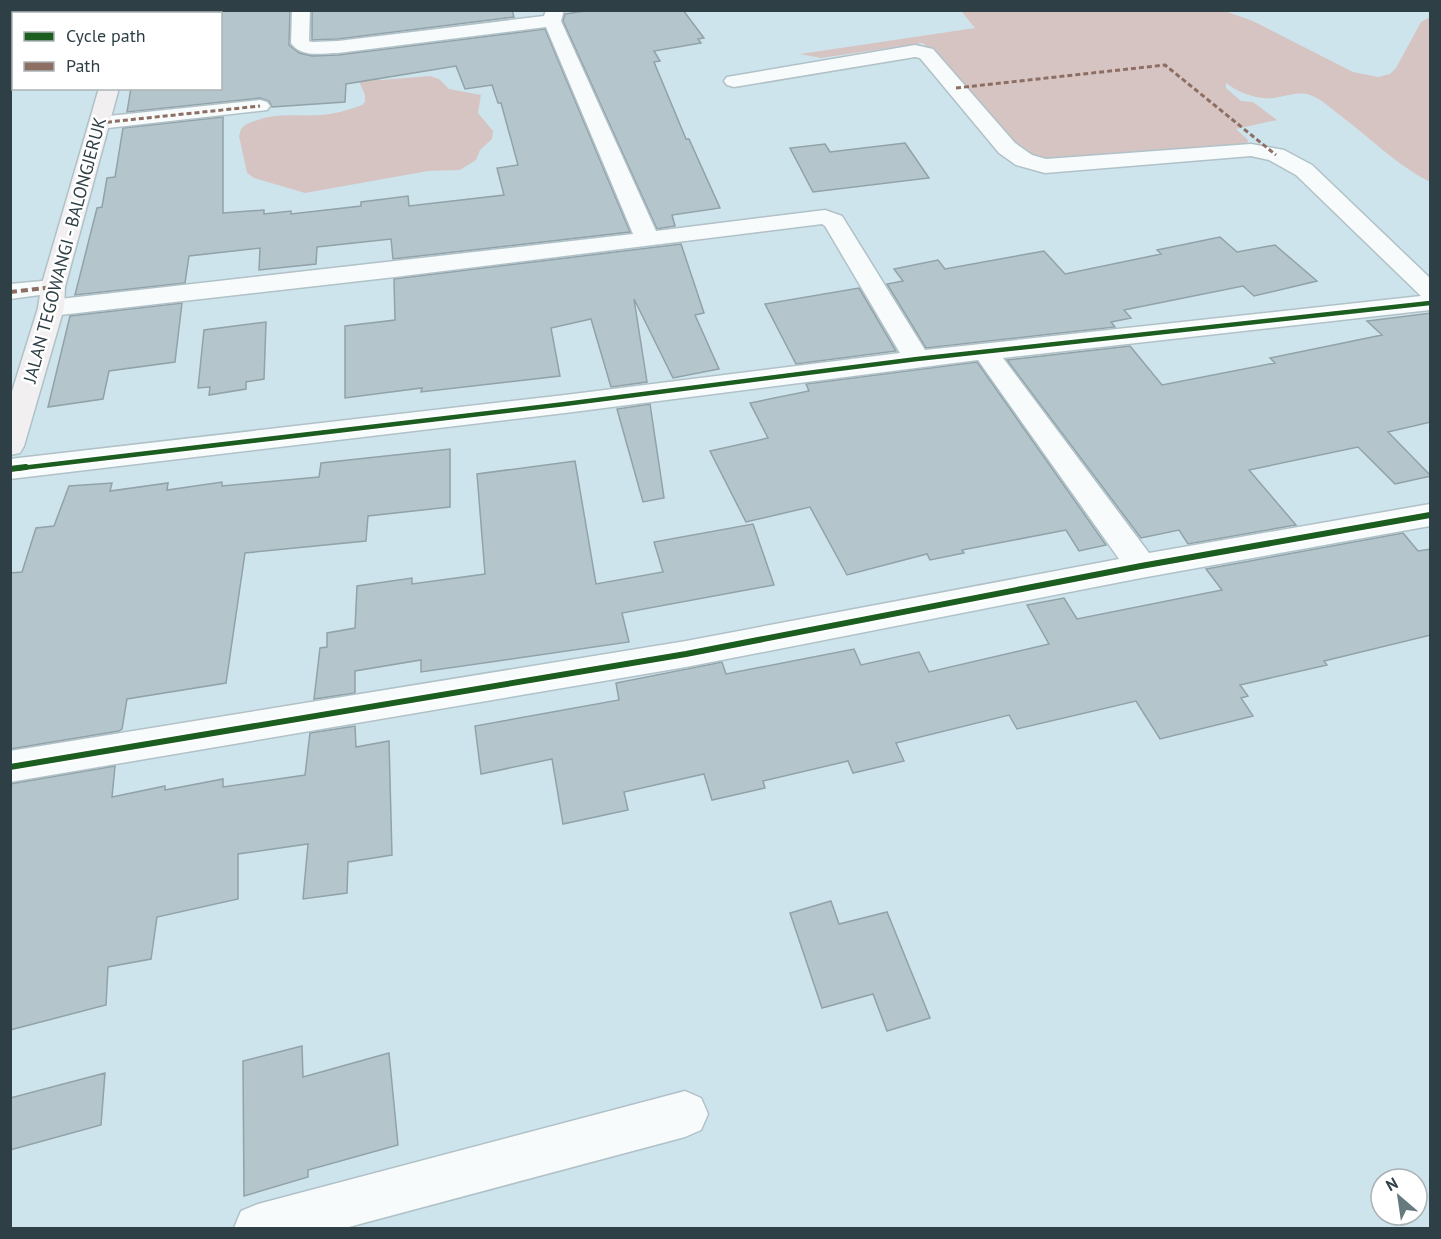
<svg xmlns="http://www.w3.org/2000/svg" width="1441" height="1239" font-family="'PT Sans',sans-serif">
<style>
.green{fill:#d6c4c3}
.building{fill:#b4c5cb;stroke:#91a2a8;stroke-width:1.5}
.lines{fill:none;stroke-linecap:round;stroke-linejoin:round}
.street-casing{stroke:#b0c1c7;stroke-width:3}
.secondary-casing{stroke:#b0c1c7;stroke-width:3}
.street{fill:#f8fbfc;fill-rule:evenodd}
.secondary{fill:#f1efef;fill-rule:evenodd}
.quiet-far1{stroke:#8d6e63;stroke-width:3;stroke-dasharray:5 3;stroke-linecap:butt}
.quiet{stroke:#8d6e63;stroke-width:4;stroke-dasharray:7 4;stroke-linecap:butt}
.cycleway-far1-casing{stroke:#fff;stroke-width:8}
.cycleway-casing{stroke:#fff;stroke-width:10}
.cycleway-far1{stroke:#1b5e20;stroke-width:4.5}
.cycleway{stroke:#1b5e20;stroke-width:6}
.labels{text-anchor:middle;stroke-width:5;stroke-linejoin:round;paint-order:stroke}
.far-street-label{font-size:18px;fill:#2e3f45;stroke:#fff}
</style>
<rect width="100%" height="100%" fill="#cee4ec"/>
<path class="green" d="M1222,10l31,11 100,51 25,5 12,-3 6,-6 25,-46 9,-5v165c-32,-16 -60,-44 -89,-66 -10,-7 -19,-17 -31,-21 -12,-4 -24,1 -36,3 -16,2 -35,-5 -48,-15v5l15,13 12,1 24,18 -41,9 12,11 -1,4 -6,2 -188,18 -24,-5 -106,-116 -102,15 -21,-4 175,-26 -14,-17z
M369,48c1,12 1,25 12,32l49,-4 9,3 10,10 32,6 -3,18 15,18 -1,8 -12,11 -4,10 -16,10 -32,1 -123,22 -51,-15 -7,-5 -8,-37 2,-7 4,-4c30,-14 46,-8 75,-10 15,-1 29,-5 42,-10l3,-3v-7l-19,-44z"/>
<path class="building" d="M220,10h70l-1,35 10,8 13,3 26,-1 207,-26 85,203 -237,27 -2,-20 -74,8 -1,17 -57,6 1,-22 -71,8 -4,27 -110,12 22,-87 5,-1 5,-29 8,-1 8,-49 100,-11v96l41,-3v4l27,-3v3l70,-8v-4l47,-6 1,10 95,-11 -7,-27 21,-3 -17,-62h-3l-6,-18 -27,4 -9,-23 -110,18 -1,18 -73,5 -3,-6 -9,-3 -133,14 4,-24h89z
M312,10h200l2,7 -176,22 -26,1z
M592,10h91l21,28 -6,1 3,4 -47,8 6,10 -6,1 32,77h3l31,69 -48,7 3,11 -18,3 -94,-208 2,-7z
M905,143l24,35 -116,14 -23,-44 35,-4 5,8z
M1220,237l17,15 38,-7 42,36 -63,15 -11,-10 -119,24 7,8 -20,4 4,5 -189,21 -39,-64 16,-3 -9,-12 44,-9 7,9 99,-18 21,23 96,-20 -4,-4z
M681,244l23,69 -9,2 24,54 -46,9 -39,-79 13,83 -36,5 -20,-68 -40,9 9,48 -139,16 1,-4 -77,10v-72l50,-6 -1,-41z
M859,288l37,63 -100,13 -31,-60z
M182,303l-7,59 -66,9 -6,28 -55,8 22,-91z
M1431,313v109l-43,10 43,44 -36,8 -37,-37 -109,23 47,55 -108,19 -9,-14 -38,8 -134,-178 123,-14 32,39 113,-22 -5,-5 112,-23 -15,-14z
M266,322l-2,57 -18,3v7l-37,6 1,-8 -12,1 6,-58z
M977,362l129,183 -27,6 -13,-21 -104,20 2,3 -34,7 -3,-6 -80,21 -37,-68 -64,15 -36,-71 58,-13 -18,-35 59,-12 -3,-7z
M650,404l14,94 -21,4 -26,-93z
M450,449v58l-82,9 -2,25 -121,12 -19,130 -99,16 -5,30 -3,2 -109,18v-176l12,-1 14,-44 18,-2 15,-40 43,-3 -2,8 58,-8 -1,7 55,-8v4l97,-9 2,-14z
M575,461l21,123 67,-12 -9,-30 99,-18 21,61 -152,28 7,29 -208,30v-12l-66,11v22l-41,6 6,-51 7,-1v-14l28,-5 2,-42 55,-8v6l73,-10 -8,-100z
M1403,533l15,18 13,-2v86l-107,26 3,4 -87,20 8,11 -7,2 12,18 -93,23 -24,-38 -119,28 -8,-14 -113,28 8,18 -51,12 -5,-12 -85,20 2,7 -53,12 -8,-26 -80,18 4,18 -65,14 -11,-65 -71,15 -6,-48 144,-26 -3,-17 106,-21 4,12 128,-25 7,16 58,-13 10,20 120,-28 -22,-39 37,-7 13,21 145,-29 -16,-21z
M355,726l1,21 33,-6 3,114 -44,7 -1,31 -44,6 5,-55 -70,10v45l-81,18 -6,42 -43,8 -2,38 -96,25v-246l105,-18 -3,31 53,-11v4l58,-11v8l82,-12 5,-42z
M831,901l8,23 48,-12 43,106 -43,13 -14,-37 -51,14 -32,-95z
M302,1046l1,31 86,-24 9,92 -90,25v7l-64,19 -1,-135z
M105,1073l-4,52 -91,25v-52z"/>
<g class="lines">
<g class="street-casing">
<path id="street" d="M292,10h18l-1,31 3,1 26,-1 206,-25 2,-6h18l-3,11 95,210 169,-21 17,6 83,134 496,-54 -125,-121 -27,-15 -18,-4 -206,17 -29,-8 -17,-12 -79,-95 -5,-1 -181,30 -7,-2 -3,-4 3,-4 188,-32 18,4 82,94 17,12 14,4 205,-15 33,6 28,15 118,113v32l-427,48 146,195 281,-49v22l-289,52 -455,89 -676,115v-31l676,-110 433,-82 -141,-199 -413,53 -555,66v-20l555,-64 335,-42 -75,-127 -3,-2 -427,53 -344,39 -9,-3 -4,-5 4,-5 9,-3 582,-66 -87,-207 -208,26c-16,0 -37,5 -47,-10z
M260,100l7,2 3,4 -3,4 -168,19 -7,-2 -3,-4 3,-4 7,-2z
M53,280l9,2 3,5 -3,5 -52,7v-15z
M685,1091l16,7 7,16 -7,16 -16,7 -340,91h-111l7,-17 17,-7z"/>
</g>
<g class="secondary-casing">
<path id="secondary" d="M122,10h18l-1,4h-18z
M99,88h20l-54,199 -1,21 -40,138 -4,7 -10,2v-57l28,-90 3,-21z"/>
</g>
<use href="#street" class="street"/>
<use href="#secondary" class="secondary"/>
<path class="quiet-far1" d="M956,88l209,-23 111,90
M99,123l161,-17"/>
<path class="quiet" d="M10,292l43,-5"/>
<g class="cycleway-far1-casing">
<path id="cycleway-far1" d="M13,469l552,-65 352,-45 513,-56"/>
</g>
<g class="cycleway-casing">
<path id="cycleway" d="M10,469l16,-2
M10,767l676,-113 455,-88 289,-51"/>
</g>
<use href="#cycleway-far1" class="cycleway-far1"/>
<use href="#cycleway" class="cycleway"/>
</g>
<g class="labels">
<g class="far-street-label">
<text transform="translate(65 250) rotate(-75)" y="6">JALAN TEGOWANGI - BALONGJERUK</text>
</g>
</g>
<rect width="1441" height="1239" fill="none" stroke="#2e3f45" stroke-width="24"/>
<rect x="12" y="12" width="210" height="78" fill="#ffffff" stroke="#abb2b5" stroke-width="1.5"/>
<rect x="24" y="32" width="30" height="9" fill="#1b5e20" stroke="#abb2b5" stroke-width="1.5"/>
<text x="66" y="42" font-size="18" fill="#2e3f45">Cycle path</text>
<rect x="24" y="62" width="30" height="9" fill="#8d6e63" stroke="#abb2b5" stroke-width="1.5"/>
<text x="66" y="72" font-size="18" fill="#2e3f45">Path</text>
<g transform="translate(1399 1197) rotate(331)"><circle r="28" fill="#ffffff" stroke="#abb2b5" stroke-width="1.5"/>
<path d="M0-4.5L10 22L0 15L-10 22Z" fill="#66797f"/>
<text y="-9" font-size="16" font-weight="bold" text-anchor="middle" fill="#2e3f45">N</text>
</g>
</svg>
